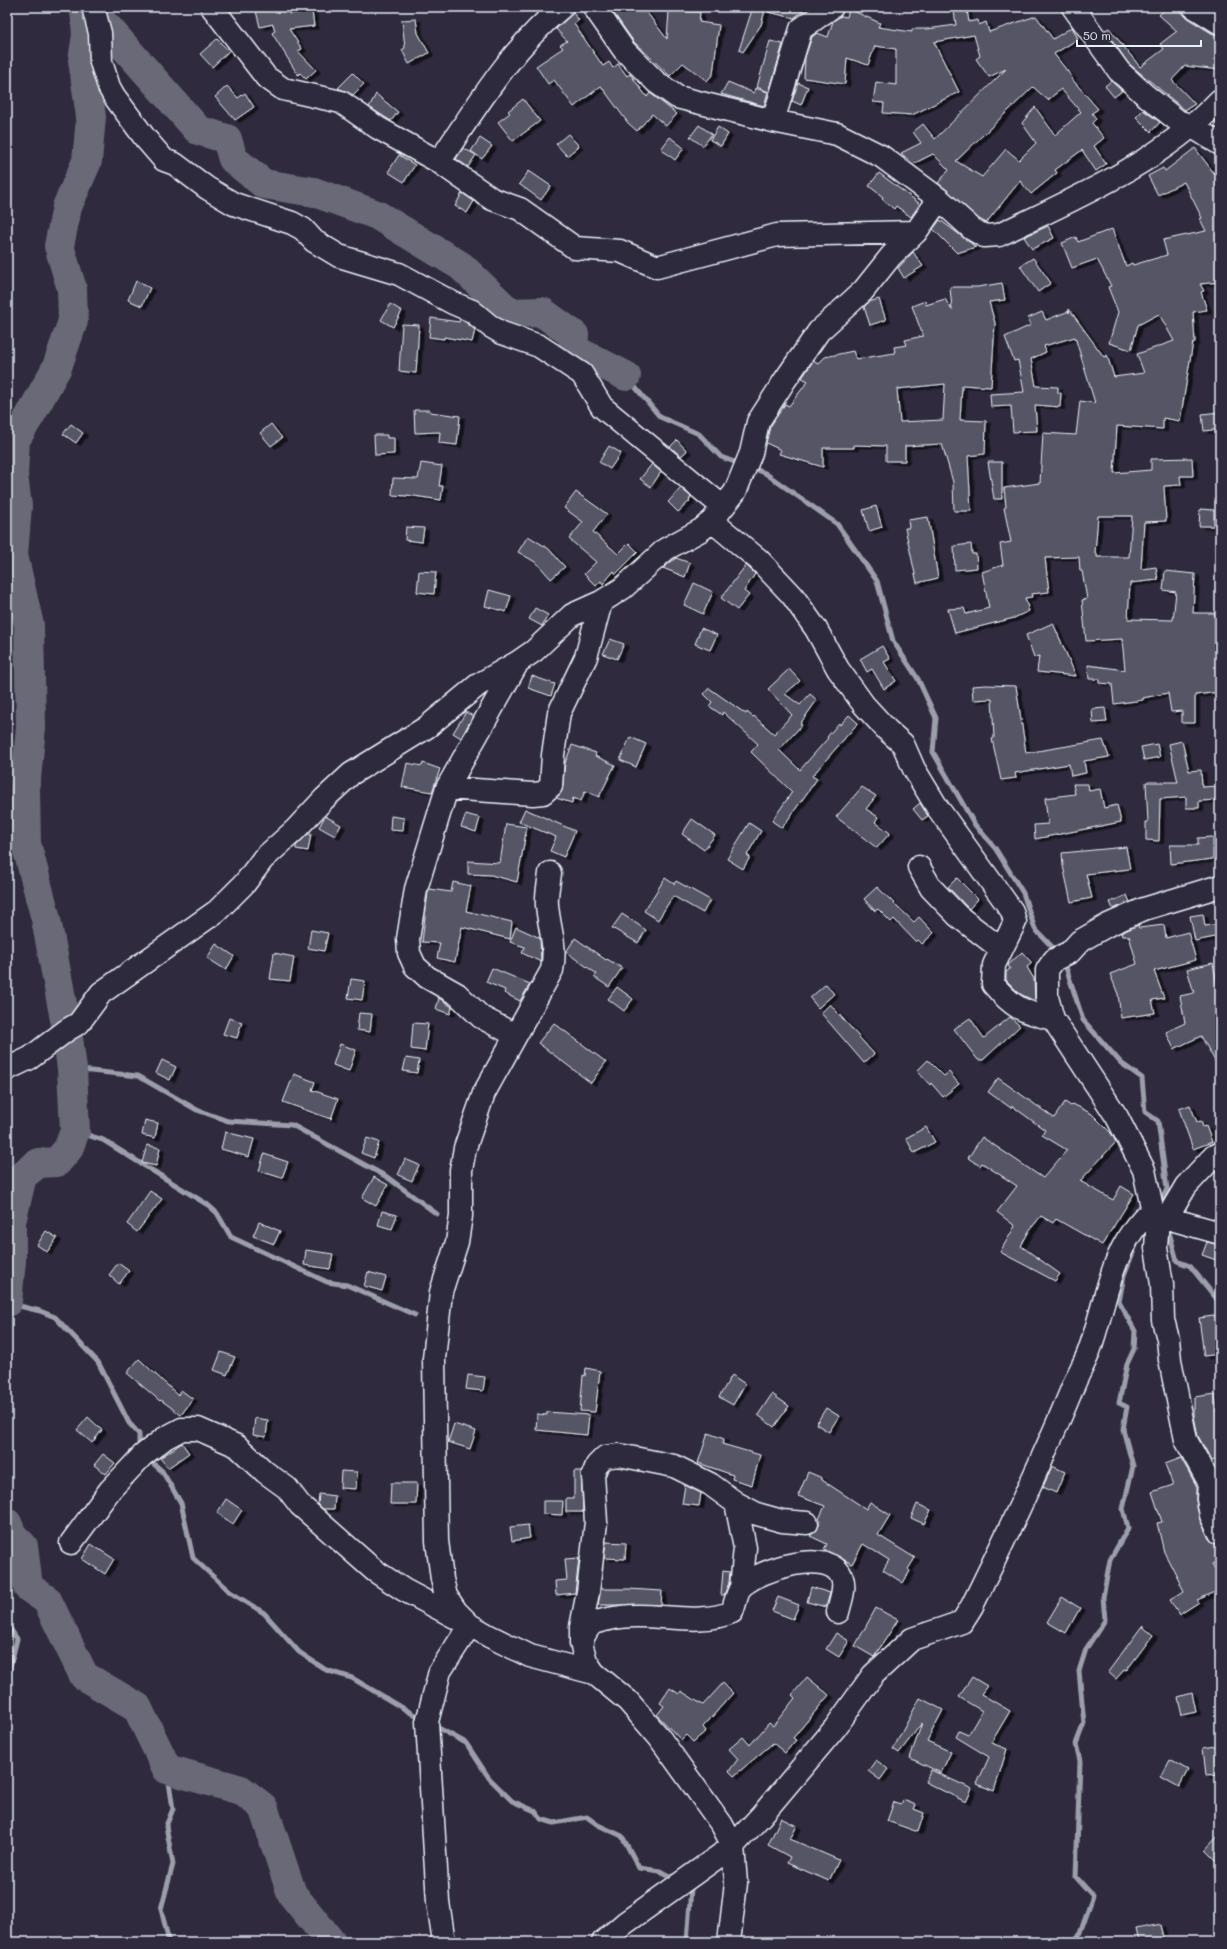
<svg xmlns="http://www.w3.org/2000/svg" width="1227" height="1949" font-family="Mali,sans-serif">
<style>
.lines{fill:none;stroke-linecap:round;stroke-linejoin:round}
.stream{stroke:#9c9fab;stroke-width:5}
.river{stroke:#696978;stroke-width:30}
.building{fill:#575565;stroke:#e8f1f8;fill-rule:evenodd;filter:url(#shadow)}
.minor-casing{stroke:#e8f1f8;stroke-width:25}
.minor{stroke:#2f2a3d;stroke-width:22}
</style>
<defs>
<filter id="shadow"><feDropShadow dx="4.5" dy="2.5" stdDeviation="0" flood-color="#0009"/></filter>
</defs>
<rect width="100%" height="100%" fill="#2f2a3d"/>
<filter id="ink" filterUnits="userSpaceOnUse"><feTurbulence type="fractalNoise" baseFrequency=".025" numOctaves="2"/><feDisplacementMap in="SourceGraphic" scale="8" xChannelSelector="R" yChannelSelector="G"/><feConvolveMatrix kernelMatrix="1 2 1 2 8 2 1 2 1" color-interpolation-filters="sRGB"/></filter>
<g filter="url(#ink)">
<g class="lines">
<path class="stream" d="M626,376l34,41 39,17 22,23 19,7
M750,467l15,6 72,51 40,57 16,60 25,38 18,39 -3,34 42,73 20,23 28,45 12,36 23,24
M1064,961l19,59 38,43 21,15 3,34 13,9 9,68 -8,16
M72,1069l66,7 59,34 31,11 64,4 95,52 50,37
M75,1131l28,9 105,65 9,8 14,24 96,45 20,3 68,30
M1164,1227l5,5 8,29 13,5 30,37
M7,1303l33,8 15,6 43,45 31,61 10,11v17
M147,1458l15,13 19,32 12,55 37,34 34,21 35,39 27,18 26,8 71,42
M7,1549l5,-14
M7,1565l3,12 -3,14
M7,1624l10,15 -10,40
M433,1725l33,18 23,35 23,23 23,10 6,8 13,4 33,-6 11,8 24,11 17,32 21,3 17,8
M167,1769l6,40 -7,17 7,38 -12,45 8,33
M687,1942l4,-54 -4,-3
M1074,1942l5,-7 14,-39 -17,-19 4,-116 -4,-17 8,-21 -5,-52 7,-22 19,-29 -2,-23 7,-37 18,-32 -5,-19 10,-43 -10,-37 4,-22 -8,-4 8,-39 7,-15 1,-18 -16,-29 5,-27 12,-30"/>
<path class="river" d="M83,7l24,20 91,103 29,9 6,20 31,25 50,8 63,23 84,51 49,47 32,-1 32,23 -1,14 53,27
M7,1302l4,-41v-39l11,-46 16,-13 19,-1 11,-13 7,-18 -3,-62 -5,-39 -21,-111 -20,-76 -1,-54 6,-62 -2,-102 -16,-70 4,-49 -4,-31 2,-35 16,-26 26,-47 16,-46 -1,-32 -13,-43 8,-39 20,-46 4,-44 -8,-57 4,-25 -2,-26
M7,1523l5,12 11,11 5,41 19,13 37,76 53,31 30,62 74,21 22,17 29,87 39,48"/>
</g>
<path class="building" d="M269,7h18l2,7 23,-3 2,15 -25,3 13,20 -4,2 18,19 -10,9 -6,-6 -2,2 -26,-42 3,-2 -2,-7 -13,3 -4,-16z
M753,7h13l-5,18 -18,27 -4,-2z
M769,7h39l-14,11 -26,-6z
M1167,7h8l12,11 26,16 7,1v35l-35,-4 -13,14 23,24 -10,6 -57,-47 -23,-33 4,-2 31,39 24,-18 -4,-5 17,-13 -18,-16z
M610,8l35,2 22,29 2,-28 31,1 -1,10 20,3 -6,49 -6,7 -24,-18 -13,13 -36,-34z
M849,9l31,14 -2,4 34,5v-3h15l29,-4 -2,-14 13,-1 2,12 9,-2 1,5 7,-3 3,10 47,-16 17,23 19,-12 6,12 -24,15 18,23 -1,1 27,31 -6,4 4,6 -4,4 12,15 -10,8 12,18 -10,7 -14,-21 -27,20 2,3 -26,21 -11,-13 -34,42 -7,-4 -41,-36 11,-13 -16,-16 -20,10 -12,-11 20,-10 -8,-11 10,-8 12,15 71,-70 -17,8 -13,-18 4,-3 -6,-21 -40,7 25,50 -47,23 -29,-2 1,-10 -11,-1 3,-20 20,3v-36l-21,-3 -7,19 -21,-7 -2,26 -41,-6 1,-21 7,-20 5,-4 11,4 5,-16 8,-5 6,1zM1033,87l15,13 13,-11 20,23 -26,23 -20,-28 -13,16 14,20 -17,17 -13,-11 -24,28 -26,-16z
M573,13l6,7 -5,4 29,42 6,-4 4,6 5,-4 9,12 3,-2 17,23 3,-4 27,21 -11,12 -14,-12 -15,17 -9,-8 -27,-37 -27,21 -20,-27 -6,4 -12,-18 27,-18 -3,-3 7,-4 -11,-12z
M416,19l2,14 11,20 -20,11 -7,-14 3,-2 -3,-28z
M217,39l12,12 -17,16 -12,-13z
M770,41l13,3 -14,48 -12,-5z
M353,73l11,11 -11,11 -15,-7z
M1111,81l11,10 -8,6 -9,-11z
M728,82l26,11 1,-5 13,4 -4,14 -43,-12z
M798,83l10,4 -7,18 -9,-4z
M227,86l11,12 7,-5 9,14 -19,13 -20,-23z
M376,94l22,18 -7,9 -22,-14z
M523,99l17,22 -27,20 -15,-19 12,-9 -2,-2z
M1143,110l17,12 -9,10 -15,-15z
M699,125l13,9 -9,12 -13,-9z
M718,127l10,7 -7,12 -11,-6z
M568,134l11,12 -12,10 -11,-12z
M670,137l14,11 -9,12 -14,-11z
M480,138l12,8 -10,13 -11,-8z
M463,148l13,7 -8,12 -12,-8z
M1195,148l25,33v101l-20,2 4,7 -3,1 6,18 -14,2 2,30h-2l-13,79 -17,-3v11l-46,-3 -3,47 37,-3v-11l41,-1 1,18h-13l1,9 -17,1 2,35 -22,1 -3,47 15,-2 2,13 -28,3 -2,36 45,1 3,-28 -13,-2 2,-19 30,3 -2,39h22v31h1l1,25h3v23l-25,3v28h-13v-12l-11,1 -3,-19 -25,5v2l-29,4 -2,-20 -13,-1v-4h-10l-1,-14 37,5 -3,-31 -36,2 -4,-41 5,-1 -5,-28h-2l-1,-14 -34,1 4,34 -18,2 1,3 -7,1 4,13 -15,7 -59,15 -7,-24 16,-1 2,6 23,-6 -7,-36 21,-7 -3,-21 11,-2 -7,-34 2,-1 -2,-19 36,-5 3,-50 33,2 4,-34 15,2 -20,-66 -31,9 2,6 -15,7 5,27 22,1v6h3l-1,14 -25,-2 2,26 -24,1 -2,-26 -20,1 -1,-13 34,-2 -6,-32 -4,1 -9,-24 26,-12 -3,-7 14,-6 4,8 23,-9v2v-4l35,48 3,-2 7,22 30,-4 -7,-19 37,-13 -15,-27 -21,11 -7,25 -22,-7 9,-31 -10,-25 3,-1 -14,-27 -25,9 -10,-25 14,-6 2,5 34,-13 14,37 6,-3 1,2 34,-10 -4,-15 43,-9 -6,-12 2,-1 -18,-36 -26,13 -10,-19 15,-8 2,3zM1098,516h34l-3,41h-32v-4h-2z
M399,155l16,10 -11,17 -16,-10z
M529,171l22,15 -10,14 -22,-16z
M879,173l41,31 -9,13 -15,-11 -2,3 -12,-10 1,-2 -14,-11z
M462,193l12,8 -7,12 -12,-7z
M940,220l36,27 -19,6 -24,-24z
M1048,226l6,12 -22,11 -8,-12z
M913,252l10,14 -19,12 -6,-10z
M1033,258l18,25 -13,9 -18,-26z
M136,281l14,7 -8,18 -14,-6z
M1002,283l3,17 -16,2 6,21 -4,64 -29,-2 -2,35 26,1 -1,33 -17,2 3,55h-17l-1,-29 -11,-38 -37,2v15h-19v-15l-32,-1v3h-31v19l-44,-13 2,-4 -15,-7 4,-16 15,-23 4,2 19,-25 -6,-3 11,-17 5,3 7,-7 28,-6 3,8 39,-6 -1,-6 13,-2 -2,-5 18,-4 -11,-30 13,-5 1,4 19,-6 7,11 -2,-23h28zM945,384l-2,36 -43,2 -3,-33z
M879,299l7,21 -16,5 -6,-18 5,-5z
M390,304l12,7 -9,16 -12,-7z
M431,318l28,4 1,-3 5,3 10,8 -3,12 -28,-5v2l-15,-2z
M402,324l17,1 -3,48 -17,-2z
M414,410h16v2l30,4 -3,29 -18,-2 1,-11 -25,1z
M1220,412v17l-16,2 -2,-17z
M71,424l12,9 -7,10 -13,-9z
M271,424l11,14 -11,8 -11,-13z
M374,435h13v3h7v16l-19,1z
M677,440l10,11 -6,5 -11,-9z
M609,446l12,7 -11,16 -11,-7z
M988,462h14v37h-8z
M421,463l21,3 -3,20h4l-2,14 -34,-5v1l-15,-1 1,-17 25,1z
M652,464l9,8 -10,15 -11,-8z
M681,488l10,9 -2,3 1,1 -12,11 -10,-10z
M576,492l31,22 -14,18 25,22 11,-11 9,9 -22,22 -2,-3 -11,13 -2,-3 -5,5 -12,-12 12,-12 -27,-23 14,-17 -19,-14z
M876,506l6,21 -13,4 -6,-21z
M1200,509l14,1v16h-15z
M928,517l10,61 -21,5 -12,-55h4l-1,-8z
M406,527l18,1 -2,14 -17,-2z
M528,536l21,13 16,18 -14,12 -14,-16 -19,-11z
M971,544l1,10h4l1,14 -22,2 -1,-24z
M676,558l14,5 -5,14 -22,-9z
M746,565l9,9 -11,17 5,4 -12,15 -16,-12z
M419,571l17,1 -2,22 -17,-2z
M694,583l19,9 -10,22 -19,-9z
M489,590l22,6 -5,16 -21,-6z
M535,608l13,7 -6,11 -13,-7z
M1053,623l23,53 -39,-4 2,-16 -5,1 -8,-22z
M701,628l16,7 -7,15 -15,-6z
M610,639l14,5 -7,15 -14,-5z
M882,646l8,13 -6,3 12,19 -12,8 -12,-20 -5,3 -7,-13z
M789,669l11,12 -15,13 15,11 10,-11 7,6 -17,24 2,1 -23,25 21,20 28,-32 -1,-1 12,-14 1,2 9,-10 9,8 -46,53 5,3 -35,49 -10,-7 20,-29 -41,-40 7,-8 -35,-32 -1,3 -13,-9 3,-4 -8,-8 5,-6 37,26 1,-2 6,5 1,-1 20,18 18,-19 -24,-26z
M532,676l23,8 -4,12 -23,-8z
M985,685l31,1 10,67 77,-13 6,17 -25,4 2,12 -15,3 -2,-12 -54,9 1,5 -15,2 -9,-41 2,-1 -2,-39 -19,1 -1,-14z
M1105,708l2,14 -14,1 -1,-14z
M466,712l7,4 -12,22 -8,-5z
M630,737l16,7 -10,23 -16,-7z
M1182,741l7,30 12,-1 1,17 17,-1 1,14 -21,1v7h-13v-11l-26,2 -1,42 -13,-1v-18h2l-2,-40h32l-9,-38z
M1157,744l3,13 -16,3 -3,-13z
M572,745l24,8 -1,3 20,9 -16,32 -14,-6 -4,10 -8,-3 -1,5 -16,-5 6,-7 3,-28z
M407,763l15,3 1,-3 17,6 -8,23 -30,-5z
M1073,784h15l1,7 11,-2 4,19 13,-3 4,17 -86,17 -1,-14 14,-1 -3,-26 30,-4z
M862,787l14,9 -10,13 12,8 -3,5 15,11 -13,15 -41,-31z
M920,803l8,13 -6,4 -9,-11z
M525,809l50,22 -11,26 -14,-6 6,-14 -37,-15z
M466,814l14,4 -4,14 -15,-5z
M325,816l16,9 -6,11 -16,-9z
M391,816l13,2 -1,13 -13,-1z
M692,819l23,16 -11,15 -22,-16z
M749,823l12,8 -14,24 3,2 -7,12 -16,-10z
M506,824l21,3 -10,55 -26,-7 -23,-1v-13l32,2z
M308,834h3l-3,17 -12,-2v-3z
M1213,837v22l-42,5 -1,-19h28v-7z
M1126,847l4,22 -44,5 6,24 -21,4 -8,-36 -1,-13z
M665,878l9,6 2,-3 34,19 -7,13 -30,-17 -15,24 -14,-9z
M957,878l21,21 -9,10 -21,-22z
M453,882l18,4 -5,25 46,11 -2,17 -48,-12 -7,35 -18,-4 3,-15 -18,-1 6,-50 1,-3 22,3z
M877,887l37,35 5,-5 15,16 -12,11 -4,-4 -2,2 -22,-23 -3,3 -13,-13 -3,2 -11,-12z
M1127,895l3,7 -17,7 -3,-7z
M622,914l24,16 -8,13 -26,-15z
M1203,914l2,12 15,-2v12l-25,5 -5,-25z
M1138,925l1,3 25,-3 2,13 22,-6 8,28 -42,11 10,27 -12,2 3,13 -34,5 -3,-24 -8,-20 27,-10 -8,-28h-7l-1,-3z
M516,927l24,11 1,24 -19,-9 3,-6 -15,-5z
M311,930l17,3 -4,18 -16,-3z
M575,938l31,22 1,-1 15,9 -13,19 -15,-10 3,-3 -31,-22z
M216,944l18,12 -8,14 -19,-12z
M1022,952l10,11 -5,4 7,12 1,22 -15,-7 -14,-14v-8l4,-3 -2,-4z
M274,953l20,4 -4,24 -20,-2z
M1213,963l4,21 3,-1v87l-19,-34 -27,13 -8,-17 19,-9 -5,-27 14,-3 -7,-24z
M492,968l38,16 -10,17 -16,-8 1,-3 -19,-8z
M351,979l14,2 -3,19 -14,-2z
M826,984l8,10 -16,14 -8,-10z
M617,987l16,12 -9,12 -16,-12z
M439,998l13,9 -2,7 -14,-5z
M830,1004l44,50 -10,9 -43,-50z
M359,1013l13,1 -2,18 -13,-2z
M1010,1017l10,9 -37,34h-5l-24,-31 16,-11 14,20z
M229,1018l13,4 -5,16 -14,-4z
M413,1023l15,1 -3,27 -14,-2z
M554,1023l52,39 -15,21 -53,-40z
M340,1044l16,6 -7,21 -16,-6z
M406,1058l13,2 -2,13 -14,-2z
M162,1060l14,7 -6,13 -14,-7z
M928,1060l16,16 5,-4 10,12 -16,13 -12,-14 -1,2 -13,-14z
M294,1074l21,8 -3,8 26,9 -7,20 -48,-17z
M998,1078l56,40 11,-16 6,4 2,-2 19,10 19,19 5,9 -36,39 33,19 8,-14 13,8 -32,51 -46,-26 -3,4 -12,-7 -12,15 -8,15 39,28 -5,7 -55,-29 15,-26 -18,-14 20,-26 -35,-23 -2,3 -12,-8 14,-21 61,41 24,-28 -25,-15 3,-5 -33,-24 -1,2 -23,-16z
M1190,1105l7,17 4,-1 2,6 3,-1 6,16 -19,7 -14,-40z
M145,1120l13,3 -3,15 -13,-3z
M926,1127l9,15 -21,11 -8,-15z
M225,1132l29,7 -5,18 -28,-8z
M367,1138l12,4 -5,16 -13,-5z
M147,1145l13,3 -4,18 -14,-3z
M264,1154l24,8 -6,16 -23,-7z
M405,1159l14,6 -7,16 -14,-6z
M374,1177l14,8 -12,21 -14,-8z
M150,1191l12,8 -25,33 -10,-8z
M382,1211l15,4 -5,14 -14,-4z
M259,1222l21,9 -6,13 -21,-8z
M46,1231l11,7 -10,14 -10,-7z
M1207,1242l13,3 -4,15 -14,-5z
M306,1250l27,4 -3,15 -26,-4z
M118,1263l11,8 -10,13 -10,-9z
M368,1272l18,5 -4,14 -18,-5z
M1220,1315v39l-16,2 -5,-38z
M221,1352l14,5 -8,18 -13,-5z
M139,1359l39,36 3,-5 12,9 -12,16 -20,-15 -1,1 -33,-28z
M586,1368l14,3 -5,41 -15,-1 3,-36 2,1z
M468,1375l17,2 -2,14 -17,-2z
M732,1375l13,9 -12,21 -14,-8z
M772,1394l17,12 -15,21 -16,-12z
M1215,1394l2,23 3,-1v42l-8,3 -14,-25 -4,-20v-19z
M826,1408l13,8 -10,16 -13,-8z
M547,1412l42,3 -2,20 -51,-5 1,-16 10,1z
M88,1417l14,13 -10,13 -15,-13z
M255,1418l13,2 -2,17 -13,-2z
M454,1424l22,7 -6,18 -22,-7z
M708,1433l16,6 -2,5 38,11 -8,30 -20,-6 1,-4 -35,-12z
M182,1443l7,10 -21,15 -8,-10z
M103,1454l12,9 -9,11 -12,-9z
M1181,1458l15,27v16l4,19 9,19 8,6 3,5v10l-8,4 8,17v9l-23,10 2,2 -20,13 -9,-15 14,-9 -20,-39 -7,-29 5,-1 -10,-30 21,-7 -8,-21z
M1052,1466l13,6 -9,21 -13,-6z
M341,1471l16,1 -1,17 -16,-1z
M574,1471h7l2,41h-17v-14h8z
M808,1472l14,6v2l44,29 4,-7 20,13 -12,20 37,23 -7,11 2,2 -7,12 -20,-13 6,-10 -26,-16 -11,20 -28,-15 3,-5 -17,-8 7,-6 2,-6v-5l6,-13 -27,-10z
M391,1483h26l-1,21h-26z
M685,1485l16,8 -2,13 -17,-2z
M319,1494l16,2 -1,13h-11l-5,-5z
M226,1499l16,11 -9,14 -16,-11z
M543,1501h20l-1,14 -19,-1z
M917,1504l14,6 -7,14 -13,-6z
M528,1525l2,13 -18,3 -2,-14z
M606,1542l20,1 -1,16 -21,-1z
M91,1544l23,15 -9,15 -23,-15z
M579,1558l-4,35 -19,2 -1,-14 12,-1 -2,-21z
M723,1571l7,1 -1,11 -5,12h-3z
M811,1587l19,6 -4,14 -19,-5z
M601,1589h28l33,2 -1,14h-63z
M778,1597l21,8 -6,14 -21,-8z
M1062,1597l18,11 -14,25 -19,-11z
M876,1608l22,12 -24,37 -19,-11z
M1142,1626l11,9 -27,36 -2,-1 -8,9 -8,-7z
M836,1633l13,8 -10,16 -13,-8z
M807,1677l22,18 -36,43 3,2 -11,13 -12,-10 -39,33 -5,-5 9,-12 -9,-10 14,-12 7,8 19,-22 4,3 22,-28 -3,-3z
M972,1677l15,9 -6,8 29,17 -19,32 16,6 -13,42 -17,-7 12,-27 -33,-20 3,-6 9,4 14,-24 -23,-14z
M723,1683l10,10 -30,34 3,4 -13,11 -7,-7 -5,5 -24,-25 7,-9 -4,-3 10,-15 9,6 2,-3 22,14z
M1192,1693l4,19 -14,3 -4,-18z
M920,1698l23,12 -16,31 24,11 -10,21 -31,-15 12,-35 -23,30 -6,-4z
M1220,1745v29l-14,1 -3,-27z
M876,1760l12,9 -8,11 -12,-9z
M1170,1760l18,10 -9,17 -18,-10z
M931,1770l41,19 -6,13 -41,-20z
M903,1800l13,5 -2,4 10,4 -6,19 -31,-11 7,-19 7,2z
M781,1818l16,8 -7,13 49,21 -10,21 -42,-18 3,-6 -22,-12z
M1220,1833v33l-16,-16z
M1161,1924l4,18h-26l-3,-13z"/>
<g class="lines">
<g class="minor-casing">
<path id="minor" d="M93,7l7,26 1,29 8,25 5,9 31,42 19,22 11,4 32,24 27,16 58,19 11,6 11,12 25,15 60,18 54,29 19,8 18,15 12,7 37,13 43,28 20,33 121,100
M212,7l54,70 17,12 58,13 37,26 61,34c36,-53 73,-115 123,-155
M594,7l30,43 32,32 21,15 96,24 64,13 44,22 58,43 33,30 12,7 15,-1c77,-37 160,-72 221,-135
M1073,7l46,64 25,23 34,27 13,5 29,18
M1194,7l26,16
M773,121l28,-92 31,-22
M439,162l53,37 28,10 55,39 45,3 37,16 120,-32 139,-3
M712,521l47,39 33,35 24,34 22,40 26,36 23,25 16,14 11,25 23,38 75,104 3,11 -21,43 -1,19c20,24 30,28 60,35
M447,788l86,6 10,-1 8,-7 2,-31 6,-42 27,-56 15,-55
M919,867l12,21 27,28 43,33
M550,873c-1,10 -4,22 -3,32 2,24 10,40 5,65l-68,123 -19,55 -4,22v46l-4,26 -16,50 -7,67 3,182 5,38 4,17 10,15 14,14 19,11 41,20 64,17 34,28 31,36 63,88 11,21 3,37 -7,59
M1220,886l-76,23 -36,16 -28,16 -10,11 -16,8 -7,10v27l6,22 64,98 27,53 8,38 6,9 -2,31 6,36 1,36 5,19 2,21 16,80 23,42 -1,17 3,16 9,18
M515,1035l-34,-18 -24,-23 -30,-17 -12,-11 -6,-13 -1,-14 8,-50 31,-101 71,-126
M7,1069l23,-11 37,-28 12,-7 22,-30 116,-82 28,-28 18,-24 32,-29 29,-31 27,-25 76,-47 51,-42 40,-23 16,-11 38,-36 29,-13 22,-14 43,-39 35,-19 11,-9 23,-29 16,-39 7,-31 27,-42 34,-49 44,-40 28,-35 25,-24 23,-33
M1167,1218l19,-32 28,-30 6,-3
M736,1503l9,45 -4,39
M71,1543l39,-53 33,-35 22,-17 17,-9h16l39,17 28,26 22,16 13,17 75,66 29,19 66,35 -30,46 -13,51 11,180 6,40
M581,1643c3,-7 6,-16 13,-20 5,-2 11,-3 15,-4 40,-10 85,9 123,-7 3,-7 5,-21 10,-26 17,-16 89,-40 100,-8 4,10 -2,25 -4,34
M594,1673l-8,-12 -5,-18v-16l7,-35 8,-70 -3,-47 4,-10 8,-8 14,-2 55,11 36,18 26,19 21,11 25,7 25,2
M603,1942l22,-19 108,-77 28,-30 74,-88 38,-53 39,-36 50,-17 10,-16c36,-73 71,-146 102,-222 4,-10 10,-20 14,-30 17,-45 21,-100 55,-136h24l53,15"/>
</g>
<use href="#minor" class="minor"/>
</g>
</g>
<rect width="1227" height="1949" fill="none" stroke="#2f2a3d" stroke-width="24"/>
<rect x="12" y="12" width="1203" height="1925" fill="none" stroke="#e8f1f8" stroke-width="1.5" filter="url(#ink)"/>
<path d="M1077 40v6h124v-6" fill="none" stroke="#e8f1f8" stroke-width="2"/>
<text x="1083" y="40" font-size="12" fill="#e8f1f8" stroke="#2f2a3d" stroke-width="3" paint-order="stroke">50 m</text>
</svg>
